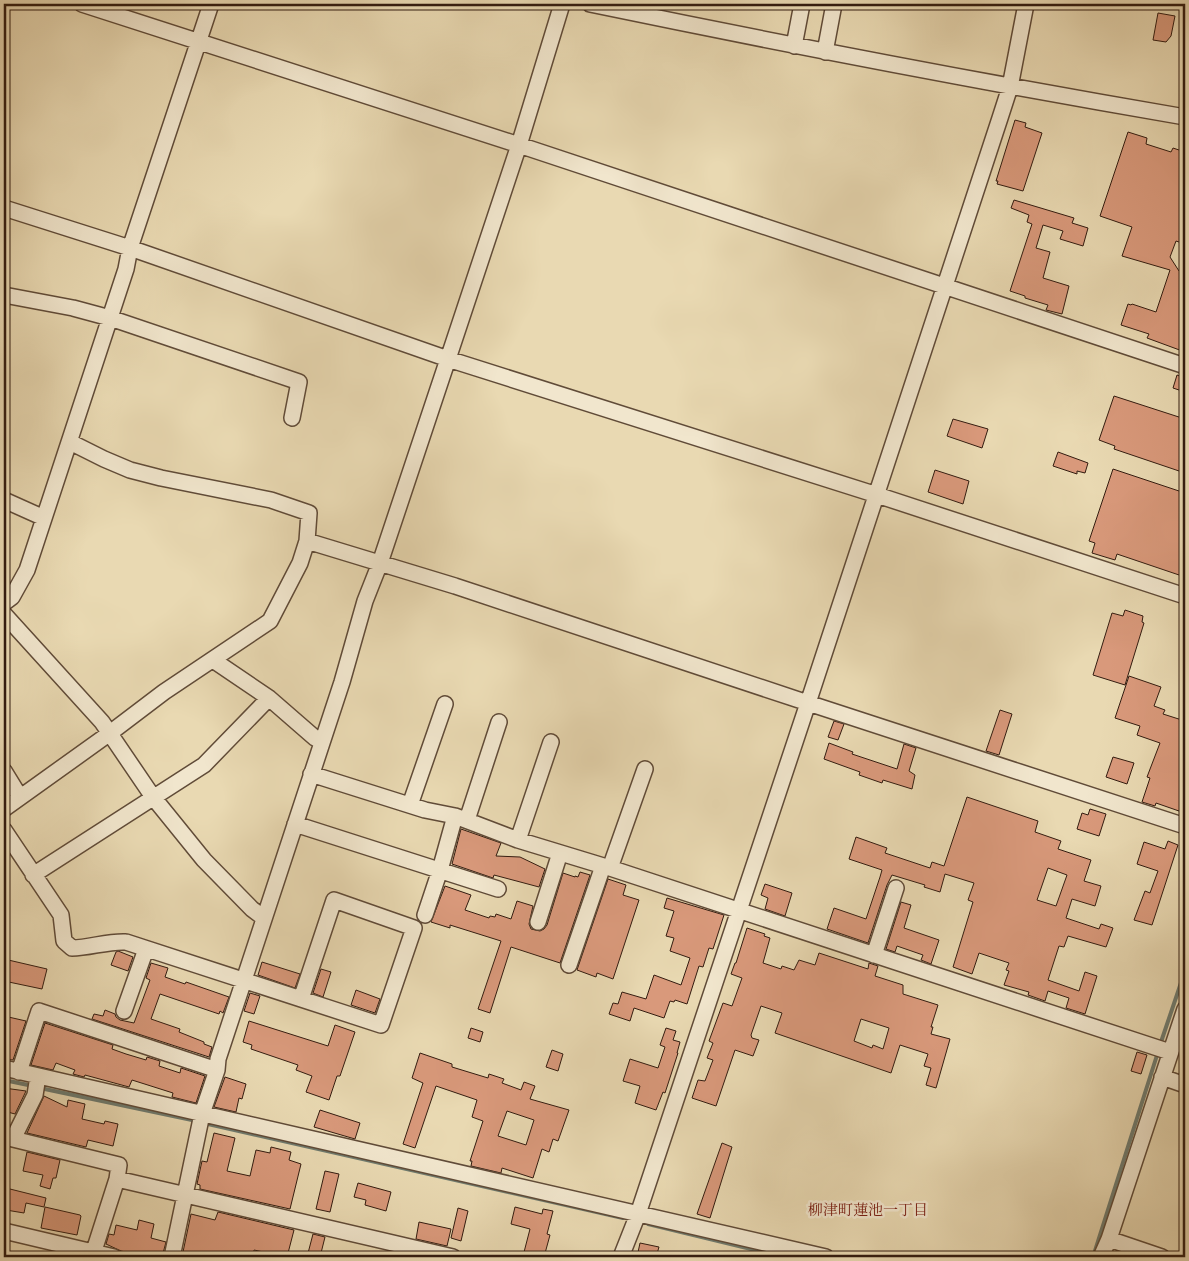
<svg xmlns="http://www.w3.org/2000/svg" width="1189" height="1261" font-family="'Old Standard TT','Noto Serif JP',serif">
<style>
.lines{fill:none;stroke-linecap:round;stroke-linejoin:round}
.stream{stroke:#6f7b6f;stroke-width:4}
.building{fill:#d9997b;stroke:#331c10;fill-rule:evenodd}
.minor-casing{stroke:#604b38;stroke-width:18}
.minor{stroke:#f1e6cd;stroke-width:15}
.labels{text-anchor:middle;stroke-width:5;stroke-linejoin:round;paint-order:stroke}
.neighbourhood-label{font-size:15px;fill:#7a1f14;stroke:#f1e6cd}
</style>
<rect width="100%" height="100%" fill="#e9d9b2"/>
<filter id="stains"><feTurbulence type="fractalNoise" baseFrequency=".004" numOctaves="4"/><feColorMatrix values="0 0 0 0 .2 0 0 0 0 .09 0 0 0 0 .02 0 0 0 .5 -.17"/></filter>
<radialGradient id="worn" r=".72"><stop offset=".6" stop-color="#630" stop-opacity="0"/><stop offset="1" stop-color="#630" stop-opacity=".3"/></radialGradient>
<g class="lines">
<path class="stream" d="M1160,1045l25,-74
M4,1080l29,6
M40,1088l152,32
M208,1124l415,94
M648,1224l136,33
M1093,1257l65,-205"/>
</g>
<path class="building" d="M1158,13l17,3 -4,20 -5,6 -13,-2z
M1015,120l11,3 -1,4 17,6 -19,58 -26,-7 1,-3h-2z
M1128,132l19,6 -1,6 25,8 2,-4 12,4v92l-9,-3 -6,16 9,14 6,2v79l-38,-14 2,-4 -28,-9 7,-21 3,1 1,-1 24,8 14,-42 -48,-14 10,-29 -32,-11z
M1014,200l60,18 -2,5 16,5 -5,18 -23,-7 3,-8 -20,-6 -7,23 14,4 -7,26 26,8 -7,28 -16,-4 2,-5 -23,-7v-2l-15,-5 22,-67 -5,-2 2,-7 -18,-7z
M1177,375l8,3 -3,13 -9,-3z
M1114,396l71,23v54l-71,-24 1,-3 -16,-6z
M953,419l35,10 -6,19 -35,-12z
M1058,452l30,11 -3,10 -8,-2v3l-24,-8z
M1113,469l72,24v84l-68,-23 -2,6 -23,-7 3,-10 -6,-2z
M935,470l34,11 -6,23 -35,-12z
M1125,610l18,6 -1,6 2,1 -19,62 -32,-10 19,-62 11,3z
M1129,676l32,11 -7,19 11,4 -2,4 22,7v86l-4,-1 -2,5 -23,-8 -1,3 -13,-4 8,-24 -3,-1 13,-34 -23,-8 3,-9 -25,-8z
M1000,710l12,4 -13,41 -13,-4z
M834,721l10,3 -6,16 -10,-3z
M829,743l24,9 -1,2 45,15 7,-25 12,4 -7,23 6,4 -3,14 -29,-9 -1,3 -23,-8 1,-3 -36,-13z
M1113,757l21,6 -7,21 -21,-7z
M967,797l71,24 -3,11 26,9 -3,8 33,11 -7,21 17,5 -6,20 -23,-7 -6,19 33,11 2,-5 12,4 -7,19 -38,-11 -4,11 -5,-1 -11,34 31,11 6,-19 12,4 -12,38 -19,-6 3,-10 -21,-7 -3,10 -17,-6 1,-3 -25,-7 5,-14 -3,-1 3,-7 -30,-10 -7,21 -19,-7 20,-65 -5,-2 6,-17 -29,-9 -5,18 -16,-5 1,-2 -33,-10 -5,10 -19,58 -41,-14 7,-21 32,11 14,-42 2,-7 -33,-11 7,-22 31,11 -2,5 45,15 2,-6 12,4zM1048,868l19,7 -11,31 -19,-6z
M1090,809l16,5 -7,22 -22,-7 5,-16 6,2z
M461,829l40,14 -5,13 24,1 25,12 -6,18 -45,-12 -1,3 -41,-14z
M1168,841l10,4 -26,80 -18,-5 11,-29 5,2 8,-22 -21,-7 7,-22 21,7z
M580,872l10,3 -30,88 -49,-16 -21,66 -12,-4 23,-68 -51,-16v3l-19,-6 14,-36 26,9 -6,15 24,8 1,-2 5,1 1,-3 15,5 6,-18 16,5 -4,18 2,5 9,2 4,-2 3,-4 16,-52 12,4v-1l3,1z
M608,879l18,6 -3,10 16,5 -26,79 -16,-6 -1,4 -19,-7z
M765,884l27,9 -7,23 -20,-7 3,-11 -7,-3z
M667,898l57,17 -11,34 -4,-1 -6,19 -4,-1 -12,38 -12,-4 -1,2 -4,-1 -6,17 -30,-10 -4,13 -21,-7 4,-11 5,1 4,-12 24,7 8,-24 27,10 9,-27 -20,-7 4,-13 -8,-2 8,-25 -10,-3z
M901,902l10,3 -7,23 35,12 -8,24 -10,-4 2,-5 -26,-9 -2,6 -9,-3z
M747,928l18,6 -1,2 6,2 -7,25 18,6 1,-3 12,4 5,-10 16,5 4,-12 49,16 1,-6 9,3 -3,10 28,9v9l35,11 -7,22h2l-2,7 19,5 -14,49 -10,-3 5,-17 -7,-2 4,-12 -28,-9 -9,28 -116,-40 7,-20 -21,-7 -10,29 1,3 7,2 -6,16 -18,-6 -19,56 -24,-8 6,-18 7,1 8,-21 -6,-2 6,-15 -4,-2 14,-38 9,3 10,-28 -11,-4 4,-11h1zM861,1019l28,9 -6,21 -10,-4 -1,3 -18,-7z
M118,951l15,6 -5,14 -17,-6 5,-13z
M4,959l43,10 -5,20 -38,-8z
M262,962l38,12 -5,14 -37,-13z
M151,963l17,5 -3,9 20,7 1,-2 43,15 -6,16 -3,-2 -1,3 -59,-20 -9,25 29,10 -1,3 25,10v2l8,3 -3,10 -117,-38 2,-5 9,2 2,-6 10,4 1,3 4,3 14,3 16,-43 -4,-2z
M321,969l10,3 -8,25 -10,-4z
M356,990l24,9 -5,14 -24,-8z
M250,993l10,3 -6,18 -10,-3z
M4,1016l22,5 -13,39 -9,-1z
M249,1021l79,25 7,-21 20,7 -15,44h-3l-8,24 -23,-8 6,-16 -16,-6 2,-5 -47,-16 1,-4 -9,-3z
M45,1023l68,22 -1,4 14,5 20,6 1,-3 13,4 -1,5 21,7 1,-5 24,8 -9,27 -24,-6 1,-4 -41,-13 -3,7 -44,-12 -1,2 -11,-3 2,-4 -19,-7 -3,7 -22,-5z
M471,1028l12,4 -3,10 -12,-4z
M666,1028l10,3 -3,9 7,2 -3,11h1l-13,40 -2,-1 -7,18 -21,-7 5,-17 -17,-5 7,-22 28,9 7,-21 -5,-2z
M552,1050l11,4 -5,17 -12,-4z
M1137,1052l10,3 -6,19 -10,-3z
M420,1053l32,11v3l36,11 1,-4 15,5 -2,4 19,7 3,-8 11,4 -5,13 39,11 -11,31 -5,-2 -4,13 -7,-3 -9,29 -31,-10 -1,5 -30,-7 1,-5h-2l13,-40 -11,-4 5,-17 -41,-14 -21,62 -12,-4 20,-61 -11,-5zM507,1111l27,9 -8,25 -28,-9z
M225,1077l21,7 -4,15 -3,-1 -3,14 -22,-5z
M4,1088l22,3 -11,23 -11,-3z
M44,1096l23,11 1,-7 17,4 -3,15 22,5 1,-3 13,3 -5,22 -25,-6 -2,7 -59,-14z
M320,1110l40,13 -5,16 -41,-12z
M214,1133l21,5 -8,33 23,5 6,-26 14,3 1,-6 20,5 -2,8 12,4 -11,45 -90,-20v-4l-3,-1 5,-23 5,1z
M722,1143l10,4 -22,71 -13,-4z
M27,1152l33,8 -4,18h-3l-3,11 -10,-3 3,-11 -20,-4z
M325,1171l14,3 -9,38 -14,-3z
M358,1183l33,9 -5,19 -21,-6 1,-5 -12,-3z
M6,1188l40,10 -2,9 -18,-4 -2,10 -18,-3 -2,-2v-9z
M45,1207l35,8 1,1 -4,19 -36,-7z
M515,1207l27,7 1,-5 10,2 -6,23 3,1 -6,22 -21,-1 7,-27 -19,-5z
M458,1208l10,3 -7,30 -10,-3z
M218,1212l76,18 -7,27 -33,-7 -1,7h-55l-15,-5 8,-38 24,6z
M139,1220l15,4 -3,14 15,4 -4,15 -24,-4v2l-17,-4 -15,-7 3,-10 5,1 2,-10 21,5z
M419,1222l32,7 -4,17 -31,-7z
M313,1234l12,3 -5,20h-13z
M640,1243l19,4 -3,10h-19z"/>
<g class="lines">
<g class="minor-casing">
<path id="minor" d="M82,4l437,141 666,221
M590,4c198,41 396,79 595,113
M794,46l8,-42
M825,52l9,-48
M4,208l126,40 318,111 429,136 308,101
M4,295l69,13 37,10 189,64 -7,36
M70,442l34,17 26,11 31,8 110,22 38,13 -2,28
M4,500l40,18
M4,603l8,-6 15,-27 99,-301 4,-21 81,-244
M4,614l98,108 51,75 51,63 48,49 12,9
M213,660l56,38 46,40 7,4
M4,771l16,26
M311,774l114,36 30,6 63,24 92,28 560,184
M410,805l35,-101
M4,809l106,-76 54,-41 106,-71 30,-58 7,-22 148,45 353,117 377,123
M467,820l32,-98
M295,824l203,65
M4,830l57,85 3,26 8,7c18,0 35,-7 54,-6 85,28 170,56 255,83l33,-97 -80,-28 -33,99
M518,840l33,-98
M610,868l35,-99
M33,875l171,-110 65,-67
M425,915l15,-45 15,-54
M538,922l22,-69
M874,955l22,-67
M569,965l34,-99
M124,1011l22,-62
M4,1068l822,189
M19,1072l20,-61 178,59
M38,1076l-3,19 -22,44 106,26 -2,14
M1162,1077l23,8
M4,1231l110,26
M1109,1239l53,18
M92,1257l25,-78 336,78
M172,1257l30,-143 15,-44 1,-11 124,-377 23,-81 15,-38 68,-204 71,-214 43,-141
M621,1257l17,-43 170,-511 192,-585 10,-31 16,-83
M1101,1257l8,-18 76,-230"/>
</g>
<use href="#minor" class="minor"/>
</g>
<g class="labels">
<g class="neighbourhood-label">
<text x="868" y="1215">柳津町蓮池一丁目</text>
</g>
</g>
<rect width="1189" height="1261" fill="none" stroke="#e9d9b2" stroke-width="20"/>
<rect x="5" y="5" width="1179" height="1251" fill="none" stroke="#331c10" stroke-width="2.5"/>
<rect x="10" y="10" width="1169" height="1241" fill="none" stroke="#331c10"/>
<rect width="100%" height="100%" filter="url(#stains)"/>
<rect width="100%" height="100%" fill="url(#worn)"/>
</svg>
